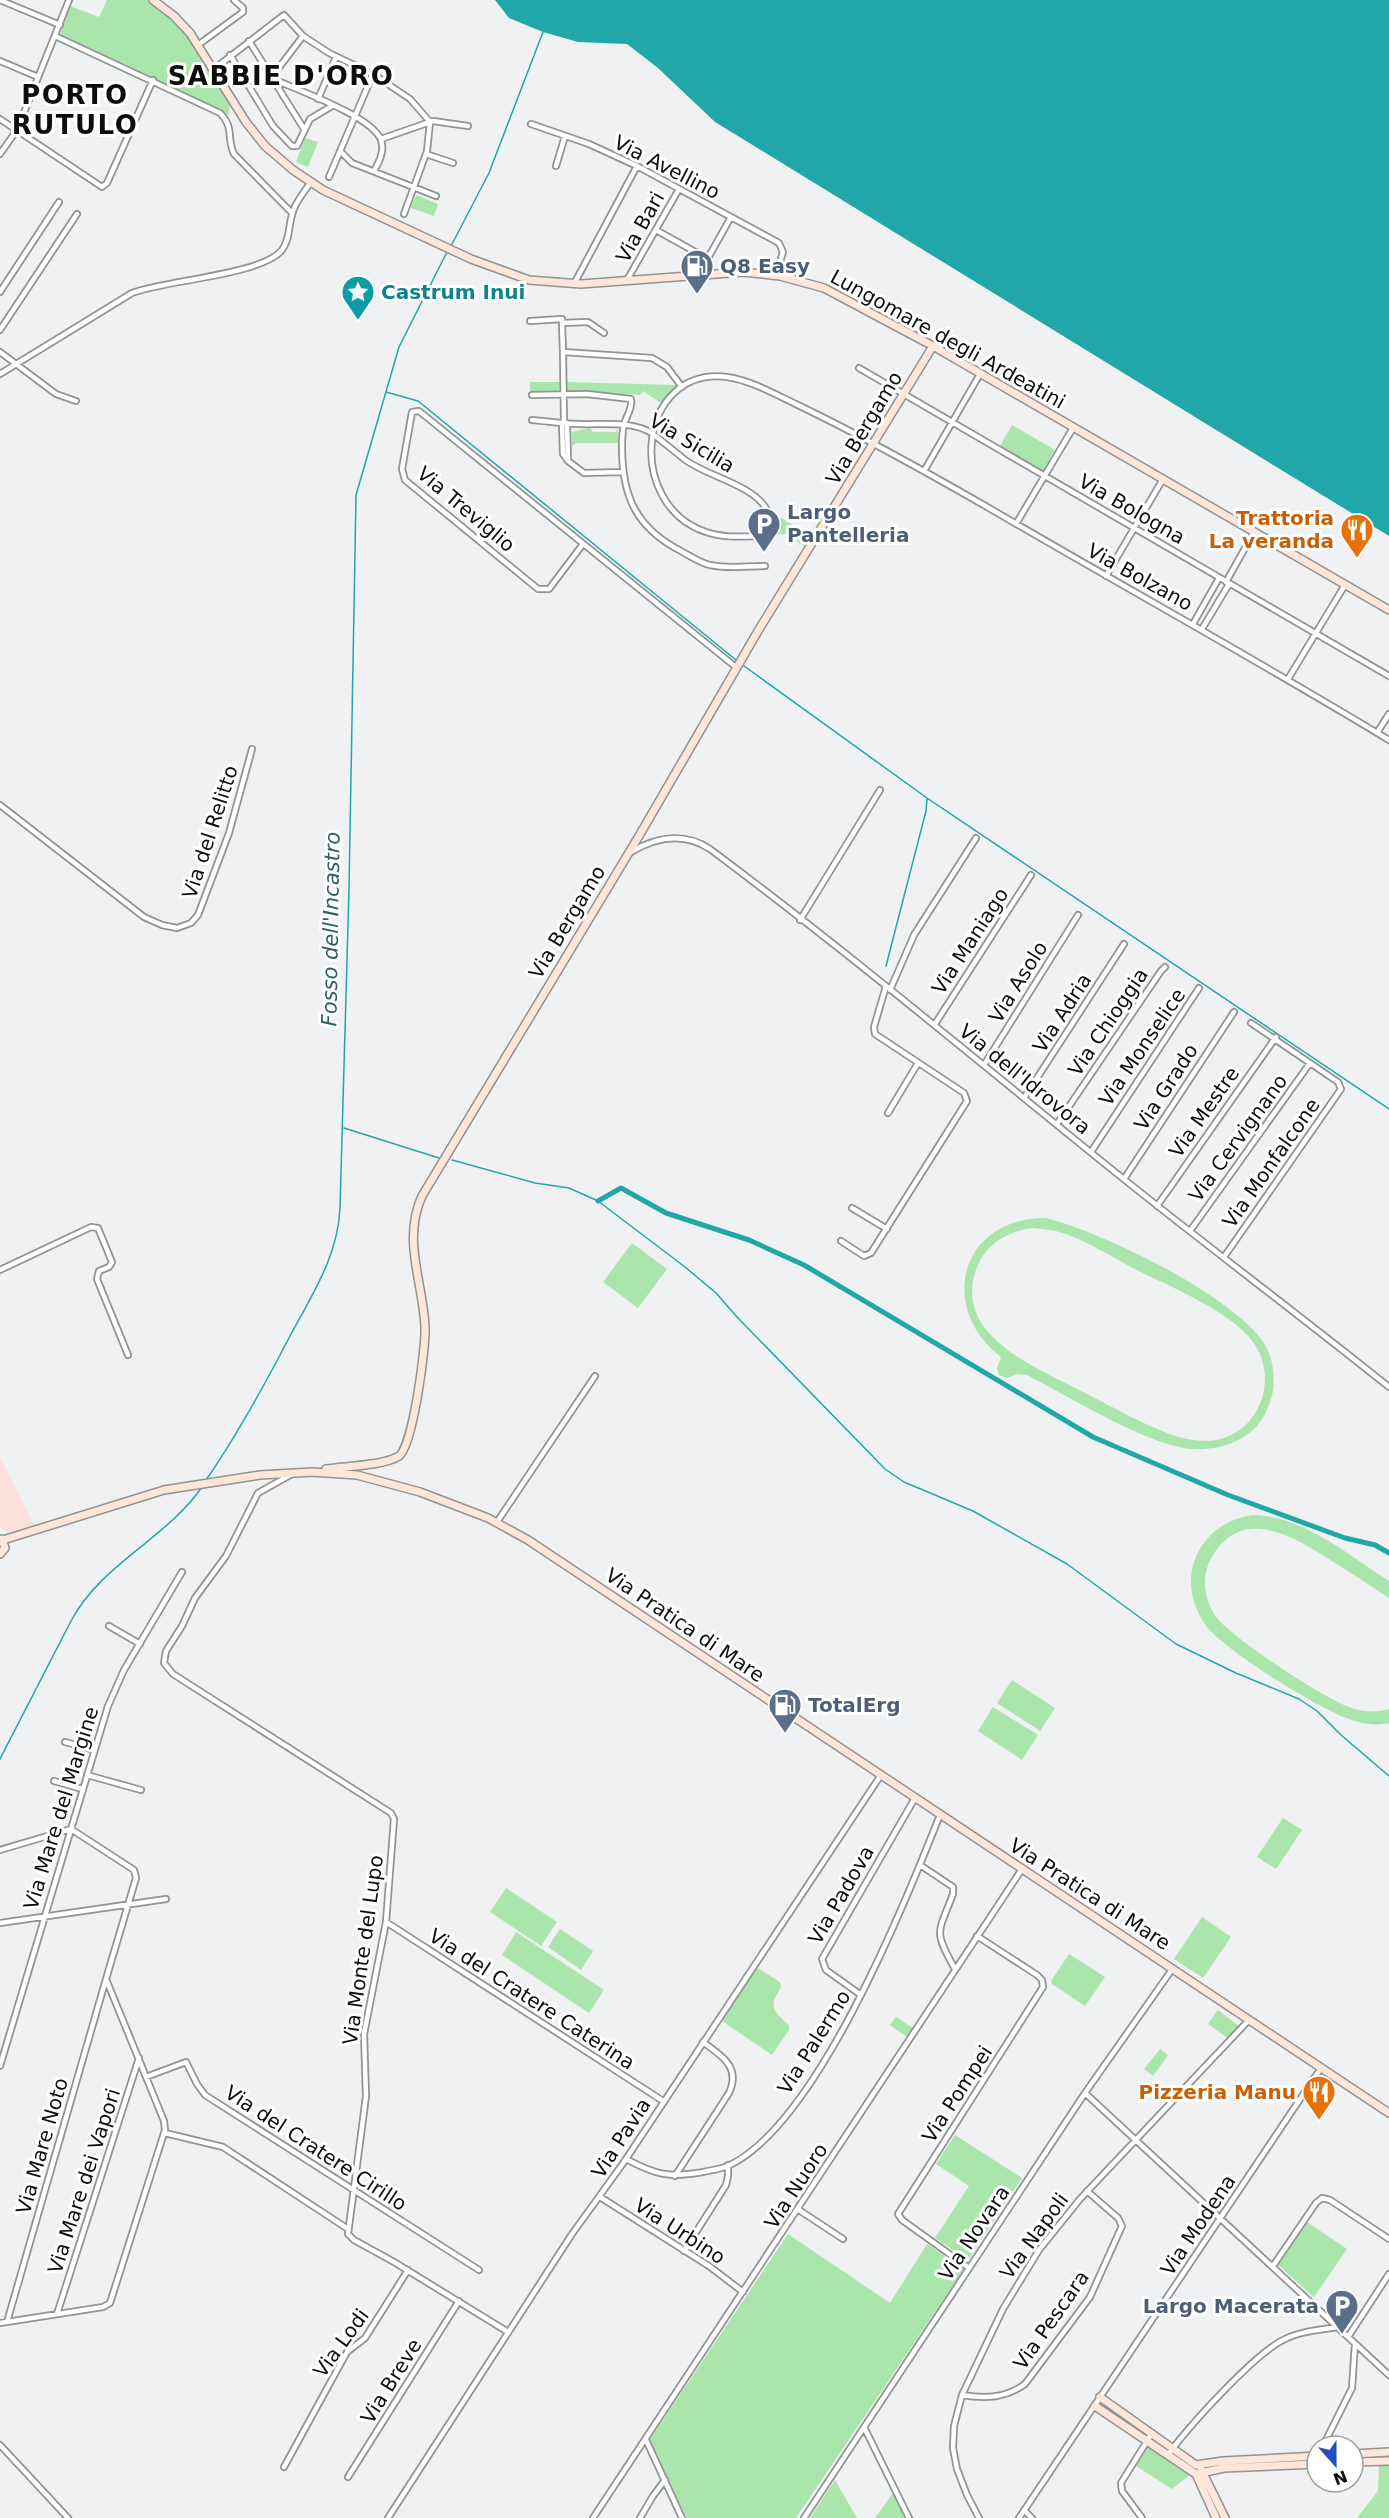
<svg xmlns="http://www.w3.org/2000/svg" width="1389" height="2518" font-family="'DejaVu Sans',sans-serif">
<style>
.industrial{fill:#fbe0dc}
.green{fill:#aae5ab;fill-rule:evenodd}
.water{fill:#22a7a9}
.lines{fill:none;stroke-linecap:round;stroke-linejoin:round}
.stream{stroke:#22a7a9;stroke-width:1.5}
.canal{stroke:#22a7a9;stroke-width:5}
.street-casing{stroke:#929394;stroke-width:8}
.secondary-casing{stroke:#929394;stroke-width:10}
.street{stroke:#fff;stroke-width:4.5}
.secondary{stroke:#fee7da;stroke-width:7}
.labels{text-anchor:middle;stroke-width:6;stroke-linejoin:round;paint-order:stroke}
.street-label{font-size:20px;fill:#0d0d0e;stroke:#fff}
.service-label{font-size:20px;font-weight:bold;fill:#4e5e75;stroke:#fff;text-anchor:start}
.culture-label{font-size:20px;font-weight:bold;fill:#0d838f;stroke:#fff;text-anchor:start}
.food-label{font-size:20px;font-weight:bold;fill:#c56008;stroke:#fff;text-anchor:end}
.water-label{font-size:21px;font-style:italic;fill:#2c5f5f;stroke:#fff}
.district-label{font-size:26px;font-weight:bold;letter-spacing:1.5px;fill:#0d0d0e;stroke:#fff}
</style>
<rect width="100%" height="100%" fill="#f0f1f3"/>
<path class="industrial" d="M0,1458l35,69 -20,8 -6,-1 -9,-6z"/>
<path class="green" d="M107,0h42l24,18 15,17 42,67 -1,13 -169,-80 10,-29 29,11z
M305,138l13,4 -10,25 -12,-5z
M416,195l22,9 -4,12 -23,-8z
M530,382h30v11h-30z
M566,382l112,3 -17,18 -18,-12 -3,4 -74,-4z
M1012,425l43,25 -12,21 -43,-25z
M590,428l3,4h23l1,-4 2,15h-42l-5,3v-14z
M780,517l34,21 -7,10 -20,-14 -16,1v-6h5l-2,-4z
M1045,1218c56,13 187,77 219,125 9,14 11,33 9,48 -3,14 -8,27 -18,37 -18,18 -46,24 -71,20 -47,-9 -113,-50 -157,-73l-10,-1 -10,4 -8,-3 -2,-7 4,-11c-64,-49 -41,-139 44,-139zM1032,1228c11,1 21,2 31,5 25,9 48,23 70,35 35,18 98,43 120,74 25,34 9,85 -32,97 -16,4 -33,1 -49,-4 -32,-12 -61,-29 -91,-44 -47,-25 -132,-57 -103,-126 10,-23 31,-34 54,-37z
M632,1243l35,26 -29,39 -35,-26z
M1252,1515c50,0 96,40 137,66v17c-18,-12 -36,-24 -54,-35 -37,-24 -92,-60 -123,-6 -11,18 -8,40 2,57 11,20 110,84 135,93 13,5 26,6 40,2v14c-14,3 -27,1 -40,-4 -30,-10 -129,-71 -145,-96 -15,-23 -18,-50 -4,-74 12,-20 29,-30 52,-34z
M1012,1680l43,28 -15,23 -43,-28z
M993,1707l45,28 -16,25 -44,-29z
M1283,1818l19,12 -26,39 -19,-12z
M506,1888l51,34 -16,24 -51,-34z
M1202,1917l29,20 -28,41 -29,-19z
M560,1929l33,22 -12,19 -33,-23z
M516,1932l88,58 -15,23 -87,-58z
M1069,1954l36,23 -20,29 -33,-22 -1,-3z
M756,1967l24,15 1,5c-13,21 -8,24 8,38v5l-17,25 -50,-34z
M1218,2010l21,16 -10,13 -21,-15z
M896,2017l17,11 -6,9 -17,-12z
M1160,2049l8,6 -15,21 -9,-7z
M955,2135l67,43 -54,82 -33,-22 34,-52 -33,-22z
M1307,2222l40,27 -33,48 -36,-32z
M788,2234l102,69 37,-59 37,25 -168,249h-109l-38,-77z
M1148,2446l44,27 -20,16 -36,-23z
M1379,2465h10v53h-32l21,-27z
M835,2480l22,38h-47z
M893,2493l13,25h-31z"/>
<path class="water" d="M495,0h894v536l-674,-414 -57,-54 -31,-24 -49,-2 -35,-10 -34,-14z"/>
<g class="lines">
<path class="stream" d="M451,246l38,-73 54,-141
M386,392l32,9 318,259
M744,666l183,132 462,311
M886,966l40,-155 1,-12
M344,1128l95,30
M452,1160l83,23 34,5 29,13 87,66 31,26 21,24 148,152 19,13 69,29 94,53 109,80 60,29 63,26 18,12 24,24 48,41
M206,1480c32,-46 58,-94 84,-144 22,-41 48,-80 50,-128l9,-319 7,-394 43,-148 48,-95
M0,1759l71,-138c30,-57 95,-82 131,-134"/>
<path class="canal" d="M598,1201l23,-13 45,25 83,27 55,25 289,172 135,58 117,43 30,7 14,8"/>
<g class="street-casing">
<path id="street" d="M0,0l60,25
M55,36l165,77c15,15 6,25 14,41l58,59
M303,36l-32,42c24,11 101,38 110,62 4,11 -2,22 -7,31
M249,41l55,88
M198,45l45,-33v-4l-9,-8
M230,55l43,71 19,20h5l13,-27 22,-13
M0,61l38,16
M214,69l70,-54 19,21 26,17 44,21 37,25 20,23 -3,29 -23,63
M318,99l18,-42
M0,119l102,68 5,-4 46,-103
M531,124l58,20 48,22 142,77 4,9 -7,23
M381,139l52,-18 35,5
M340,151l12,12 84,33
M0,154l17,-24 52,-130
M426,154l27,9
M556,166l9,-30
M329,177l44,-103
M656,230l52,29
M699,274l32,-57
M627,280l52,-91
M574,284l63,-118
M0,292l59,-90
M530,321l32,-2v4l26,-1 16,11
M562,323l1,29
M0,330l77,-116
M0,352l56,42 20,7
M859,368l530,308
M0,374l132,-81c34,-13 130,-18 150,-43 8,-11 6,-22 10,-35 2,-12 12,-22 18,-32
M532,395l55,-1 44,5c2,9 -5,17 -7,26 -2,7 -2,15 -2,22 0,49 14,81 59,104 9,5 19,12 29,14 18,4 37,1 55,1
M532,420c15,1 31,4 47,4 23,1 54,-4 74,10l31,25c23,18 72,26 84,53 2,6 1,17 1,24 -21,0 -43,3 -63,-4 -82,-27 -69,-166 21,-155 27,4 53,20 77,31 64,31 124,65 185,100 133,78 268,152 400,232
M562,423l1,31 5,7 -1,-38
M564,423l-1,-71 89,6 15,9 15,20
M568,461l16,12 38,-1
M924,471l56,-97
M1016,524l57,-96
M583,544l-34,45h-11l-133,-109 -3,-11 10,-57 7,-1 318,257
M1106,576l57,-97
M1226,582l28,-50
M1193,624l26,-46
M1202,629l27,-45
M1288,679l57,-94
M1377,733l12,-19
M0,805l144,112 18,8 15,3 14,-5 7,-8 31,-82 23,-84
M631,852c25,-15 53,-20 79,-3 142,106 277,220 415,331 87,70 177,137 264,207
M800,920l80,-130
M890,990l24,-55 62,-97
M935,1024l96,-149
M984,1065l94,-150
M1024,1098l100,-154
M888,1113l30,-50
M1057,1124l104,-153 4,-4
M1091,1152l108,-164
M1124,1179l110,-167
M1157,1206l119,-169
M852,1208l35,21
M1190,1231l120,-168
M841,1241l23,15 7,-3 96,-152 -3,-8 -89,-59 -1,-7 12,-41
M1224,1257l117,-168 -3,-7 -87,-59
M0,1270l91,-43 7,1 14,34 -3,5 -10,4 -2,8 31,76
M292,1474l-34,19 -32,63 -31,42 -13,28 -16,25 -2,12 9,11 218,139 3,6 -8,103 -22,112 2,62 -18,138 6,6 40,22 114,70
M497,1522l98,-146
M109,1626l31,18
M65,1742l29,8
M87,1775l54,15
M54,1781l28,8
M0,1850l71,-21 63,41 2,8 -30,101 58,142 1,9 -55,173 -7,4 -103,16
M920,1865l33,22v7c-15,40 -20,36 2,75
M386,1922l277,179
M0,1923l166,-24
M861,1995l-35,-25 -4,-11 93,-161
M0,2066l108,-360 16,-36 58,-98
M146,2077l40,-15 11,22 8,11 274,175
M1085,2093l304,282
M165,2133l58,14 125,82
M626,2159c30,16 43,19 77,13 9,-2 19,-3 27,-7 88,-43 174,-260 210,-350
M675,2176l54,-83c12,-26 -7,-37 -26,-51
M600,2197l109,69 34,26
M799,2210l44,29
M684,2251l42,-66 2,-9v-11
M1273,2266l43,-63 6,-5 8,2 59,39
M969,2268l-67,-48 -4,-6 145,-227 -1,-7 -5,-5 -60,-39
M57,2314l82,-256
M7,2322l99,-343
M1348,2337l41,-63
M962,2395c23,4 44,3 63,-11l65,-87 32,-71 -4,-8 -31,-27
M864,2427l45,91
M646,2440l36,78
M0,2445l68,73
M1323,2446l29,-58 3,-44
M1168,2455c20,-28 87,-102 117,-116 16,-8 35,-9 53,-12
M284,2467l63,-115 18,-14 43,-68
M348,2477l111,-176
M1024,2510l8,8
M388,2518l184,-284 52,-72 257,-387
M593,2518l429,-649
M640,2518l13,-22 12,-16
M804,2518l281,-425 88,-125
M979,2518l-12,-23 -10,-26 -4,-21 1,-22 8,-31 41,-86 36,-59 41,-51 168,-178
M1019,2518l302,-450
M1142,2518l-20,-27 -1,-8 31,-50"/>
</g>
<g class="secondary-casing">
<path id="secondary" d="M153,0l21,16 16,17 56,89 19,24 28,24 30,20 148,69 58,21 52,4 162,-12 37,4 44,12 109,58 456,264
M326,1469c19,-3 57,-3 73,-13 14,-10 27,-109 26,-129 -2,-45 -23,-87 -3,-131l217,-360 119,-205 175,-285
M3,1540l161,-50 96,-15 52,-3 45,3 63,17 68,26 40,22 861,573
M0,1554l5,-6 -3,-9
M1100,2397l96,68 27,-4 94,-5
M1095,2406l101,68 28,-6 93,-4
M1353,2454l36,-2
M1353,2462l36,-1
M1201,2469l24,49
M1196,2474l20,44"/>
</g>
<use href="#street" class="street"/>
<use href="#secondary" class="secondary"/>
</g>
<defs>
<g id="fuel-pin" transform="scale(1.725)"><path d="M0 17L-7.5 6A9.5 9.5 0 1 1 7.5 6Z" fill="#5c6f8a" stroke="#fff"/><path d="M-5.5-6h7V0h2V4h1.3V-2.5L3-4.5l.8-.8L6-3V5H2.5V1h-1V6h-7ZM-4.2-4.7v3.2H.2V-4.7Z" fill="#fff"/></g>
<g id="sight-pin" transform="scale(1.725)"><path d="M0 17L-7.5 6A9.5 9.5 0 1 1 7.5 6Z" fill="#0f9aa8" stroke="#fff"/><path d="M0-6L1.8-2.2L6-1.7L2.9 1.2L3.7 5.4L0 3.3L-3.7 5.4L-2.9 1.2L-6-1.7L-1.8-2.2Z" fill="#fff"/></g>
<g id="parking-pin" transform="scale(1.725)"><path d="M0 17L-7.5 6A9.5 9.5 0 1 1 7.5 6Z" fill="#5c6f8a" stroke="#fff"/><path d="M-3.5-5.5H1a3.5 3.5 0 0 1 0 7H-1V5.5H-3.5ZM-1-3.4V-.6H.8a1.4 1.4 0 0 0 0-2.8Z" fill="#fff"/></g>
<g id="restaurant-pin" transform="scale(1.725)"><path d="M0 17L-7.5 6A9.5 9.5 0 1 1 7.5 6Z" fill="#e8710a" stroke="#fff"/><path d="M-5-6h1v4h1v-4h1v4h1v-4h1v5L-1.5 .5V6h-2V.5L-5-1ZM5-6V6H3V1.5H1.5Q1.5-4 5-6Z" fill="#fff"/></g>
</defs>
<g fill-rule="evenodd">
<use href="#fuel-pin" x="697" y="266"/>
<use href="#sight-pin" x="358" y="292"/>
<use href="#parking-pin" x="764" y="524"/>
<use href="#restaurant-pin" x="1357" y="530"/>
<use href="#fuel-pin" x="785" y="1705"/>
<use href="#restaurant-pin" x="1319" y="2092"/>
<use href="#parking-pin" x="1342" y="2306"/>
</g>
<g class="labels">
<g class="street-label">
<text transform="translate(667 167) rotate(27)" y="7">Via Avellino</text>
<text transform="translate(640 227) rotate(-61)" y="7">Via Bari</text>
<text transform="translate(948 339) rotate(29)" y="7">Lungomare degli Ardeatini</text>
<text transform="translate(864 428) rotate(-59)" y="7">Via Bergamo</text>
<text transform="translate(692 443) rotate(31)" y="7">Via Sicilia</text>
<text transform="translate(466 509) rotate(40)" y="7">Via Treviglio</text>
<text transform="translate(1132 509) rotate(30)" y="7">Via Bologna</text>
<text transform="translate(1140 577) rotate(29)" y="7">Via Bolzano</text>
<text transform="translate(210 832) rotate(-72)" y="7">Via del Relitto</text>
<text transform="translate(567 922) rotate(-59)" y="7">Via Bergamo</text>
<text transform="translate(970 941) rotate(-57)" y="7">Via Maniago</text>
<text transform="translate(1018 982) rotate(-58)" y="7">Via Asolo</text>
<text transform="translate(1062 1013) rotate(-57)" y="7">Via Adria</text>
<text transform="translate(1108 1022) rotate(-56)" y="7">Via Chioggia</text>
<text transform="translate(1142 1047) rotate(-56)" y="7">Via Monselice</text>
<text transform="translate(1025 1079) rotate(39)" y="7">Via dell'Idrovora</text>
<text transform="translate(1166 1087) rotate(-57)" y="7">Via Grado</text>
<text transform="translate(1204 1112) rotate(-55)" y="7">Via Mestre</text>
<text transform="translate(1238 1138) rotate(-54)" y="7">Via Cervignano</text>
<text transform="translate(1271 1163) rotate(-55)" y="7">Via Monfalcone</text>
<text transform="translate(685 1625) rotate(34)" y="7">Via Pratica di Mare</text>
<text transform="translate(61 1808) rotate(-73)" y="7">Via Mare del Margine</text>
<text transform="translate(1090 1894) rotate(33)" y="7">Via Pratica di Mare</text>
<text transform="translate(841 1895) rotate(-60)" y="7">Via Padova</text>
<text transform="translate(363 1950) rotate(-82)" y="7">Via Monte del Lupo</text>
<text transform="translate(532 1999) rotate(33)" y="7">Via del Cratere Caterina</text>
<text transform="translate(814 2042) rotate(-58)" y="7">Via Palermo</text>
<text transform="translate(957 2094) rotate(-57)" y="7">Via Pompei</text>
<text transform="translate(621 2138) rotate(-57)" y="7">Via Pavia</text>
<text transform="translate(42 2146) rotate(-74)" y="7">Via Mare Noto</text>
<text transform="translate(316 2148) rotate(33)" y="7">Via del Cratere Cirillo</text>
<text transform="translate(84 2181) rotate(-72)" y="7">Via Mare dei Vapori</text>
<text transform="translate(796 2186) rotate(-57)" y="7">Via Nuoro</text>
<text transform="translate(1198 2225) rotate(-56)" y="7">Via Modena</text>
<text transform="translate(680 2231) rotate(33)" y="7">Via Urbino</text>
<text transform="translate(974 2233) rotate(-56)" y="7">Via Novara</text>
<text transform="translate(1034 2236) rotate(-54)" y="7">Via Napoli</text>
<text transform="translate(1051 2320) rotate(-55)" y="7">Via Pescara</text>
<text transform="translate(341 2343) rotate(-54)" y="7">Via Lodi</text>
<text transform="translate(391 2381) rotate(-58)" y="7">Via Breve</text>
</g>
<g class="service-label">
<text x="720" y="273">Q8 Easy</text>
<text x="787" y="519">Largo<tspan x="787" dy="23">Pantelleria</tspan></text>
<text x="808" y="1712">TotalErg</text>
<text x="1319" y="2313" text-anchor="end">Largo Macerata</text>
</g>
<g class="culture-label">
<text x="381" y="299">Castrum Inui</text>
</g>
<g class="food-label">
<text x="1334" y="525">Trattoria<tspan x="1334" dy="23">La veranda</tspan></text>
<text x="1296" y="2099">Pizzeria Manu</text>
</g>
<g class="water-label">
<text transform="translate(331 929) rotate(-89)" y="7">Fosso dell'Incastro</text>
</g>
<g class="district-label">
<text x="281" y="85">SABBIE D'ORO</text>
<text x="75" y="104">PORTO<tspan x="75" dy="30">RUTULO</tspan></text>
</g>
</g>
<g transform="translate(1335 2464) rotate(159)"><circle r="28" fill="#ffffff" stroke="#9e9e9f" stroke-width="1.5"/>
<path d="M0-4.5L10 22L0 15L-10 22Z" fill="#1d50bd"/>
<text y="-9" font-size="16" font-weight="bold" text-anchor="middle" fill="#0d0d0e">N</text>
</g>
</svg>
